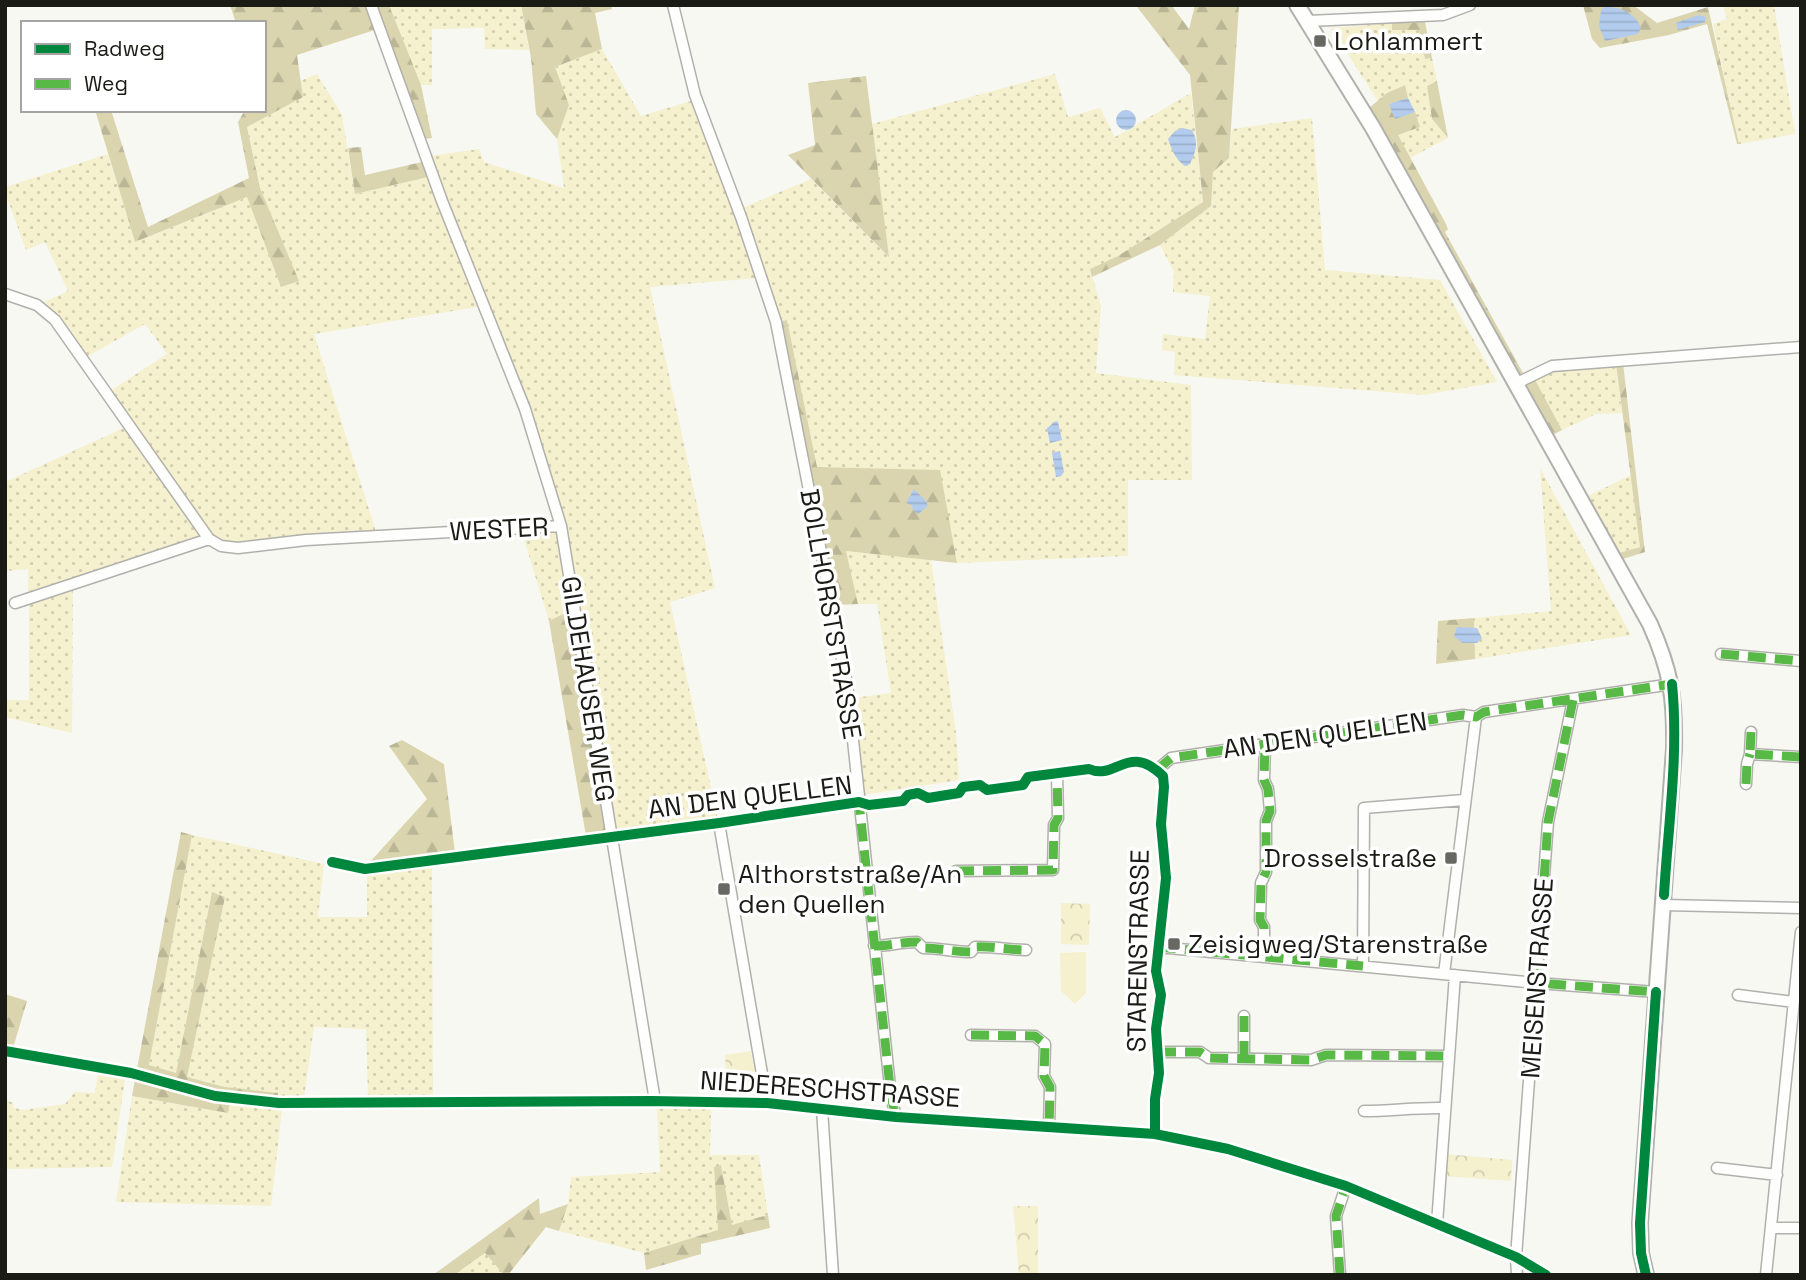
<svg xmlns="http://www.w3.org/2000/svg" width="1806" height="1280" font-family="'Space Grotesk',sans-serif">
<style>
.grass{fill:url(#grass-dots)}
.forest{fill:url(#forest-firs)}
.park{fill:url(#park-crowns)}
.pitch{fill:#f5f0cd}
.water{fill:url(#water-rules)}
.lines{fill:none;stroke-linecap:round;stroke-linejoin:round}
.minor-casing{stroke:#b1b0ac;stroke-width:13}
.secondary-casing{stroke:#b1b0ac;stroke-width:18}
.minor{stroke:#fefefd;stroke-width:10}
.secondary{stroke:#fefefd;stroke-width:14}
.quiet{stroke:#58b947;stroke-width:9;stroke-dasharray:18 9;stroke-linecap:butt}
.cycleway-casing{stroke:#fff;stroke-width:15}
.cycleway{stroke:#00873e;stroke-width:10}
.poi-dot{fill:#686863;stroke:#fff;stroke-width:2.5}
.labels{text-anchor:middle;stroke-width:7;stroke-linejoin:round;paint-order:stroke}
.poi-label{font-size:26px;fill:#1b1b16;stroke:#fff;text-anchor:start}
.street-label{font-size:26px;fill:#1b1b16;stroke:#fff}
</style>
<defs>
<pattern id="grass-dots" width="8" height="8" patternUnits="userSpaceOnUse" patternTransform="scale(1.75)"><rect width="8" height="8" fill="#f5f0cd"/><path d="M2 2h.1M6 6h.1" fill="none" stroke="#d1cdaf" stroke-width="1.8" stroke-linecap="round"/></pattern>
<pattern id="forest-firs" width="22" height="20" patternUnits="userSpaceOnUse" patternTransform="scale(1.75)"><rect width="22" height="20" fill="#dad5af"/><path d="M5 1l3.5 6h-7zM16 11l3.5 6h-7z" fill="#bab696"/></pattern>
<pattern id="park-crowns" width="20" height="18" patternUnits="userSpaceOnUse" patternTransform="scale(1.75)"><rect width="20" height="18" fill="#f5f0cd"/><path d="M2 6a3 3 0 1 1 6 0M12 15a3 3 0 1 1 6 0" fill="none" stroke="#d1cdaf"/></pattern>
<pattern id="water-rules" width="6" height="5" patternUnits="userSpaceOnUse" patternTransform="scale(1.75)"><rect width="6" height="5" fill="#b3ccee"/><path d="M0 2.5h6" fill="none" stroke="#99afcb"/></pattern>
</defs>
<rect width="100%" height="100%" fill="#f8f8f2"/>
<path class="grass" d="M389,5h132l8,45 -44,-1 -1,-21 -52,1v56h-11z
M1723,5h51l21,129 -56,10 -26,-120 14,-5z
M1392,23l1,7h26l6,29 7,-1 5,23 -10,5 5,33 16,19 -38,20 -13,-23 23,-8 -12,-29 -3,-13 -18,8 -9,8 -47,-73z
M602,49l39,67 50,-15 67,177 -108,9 65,301 -45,14 48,217 -103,13 -51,-310 -36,-117 -98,-249 49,-7 5,13 80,26 -7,-49 12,-34 -14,-38z
M317,74l25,41 13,79 73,-17 49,130 -163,27 62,198 -72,3 -64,10 -17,-3 -11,-8 -102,-143 57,-37 -22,-30 -57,32 -29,-41 -17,-12 26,-12 -23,-49 -19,8 -21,-58v-5l103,-33 27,88 112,-45 34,90 17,-6 -38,-93 -13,-61 55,-30 -2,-16z
M1055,74l13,43 32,-9 15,29 76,-44 12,109 -85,54 -28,13 11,37 -5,67 95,12 1,95h-64v76l-171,7 -18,-93 -122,-3 -30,-147 -6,1 -39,-113 69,-29 77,77 -16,-132z
M1312,118l13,152 115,10 57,102 -73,13 -250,-20 1,-23 -13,-2 1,-16 42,5 5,-43 -37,-4 1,-20 -14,-27 51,-39 2,-34 16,-14 3,-29z
M1616,364l6,49 -26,1 -34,16 -28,-52 19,-9z
M124,428l78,109 -174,57v-25l-23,2v-89z
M1540,468l91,167 -156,24 -1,-41 77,-7z
M1631,475l9,72 -21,6 -33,-56z
M557,530l14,80 -22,11 -27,-88z
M846,551l85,9 25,173 3,47 -97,15 -9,-97 38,-5 -14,-89h-19z
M73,588l-1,145 -67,-16v-17h24v-98z
M192,835l132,29 -6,53h49v-45l65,-6 1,229 -65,3 -2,-69 -52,-2 -10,70 -27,3 -90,-23 38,-180 -13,-5 -36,182 -27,-8z
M98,1073l27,6 -13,88 -107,2v-68l7,1 2,6 10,2 41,-6 10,-12 20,1z
M132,1096l96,17 2,-11 52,8 -11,96 -155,-4z
M657,1107l54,1 -1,47h49l9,60 -36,11 -11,-61 -7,3 5,62 -75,23 -85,-22 9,-27 3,-27 89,-5z
M485,1253l19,22h-50z"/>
<path class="forest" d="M230,5h159l32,80 11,53 -8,1 -40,-112 -87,28 6,42 -56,30 13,61 39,93 -18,6 -34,-90 -112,45 -40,-132h16l37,117 101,-49 -11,-56 7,-12h19v-87h-28z
M521,5h90l1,4 -17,4 7,36 -47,18 14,38 -12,34 -21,-25 -5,-56z
M1195,5h44l-10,153 -16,14 -2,34 -51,39 -68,32 -2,-8 28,-13 85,-54 -13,-127 -53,-68 35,-1 17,23z
M1583,5h50l24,18 51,-16 31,137h-2l-30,-120 -38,11 -69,13 -8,-9z
M1425,22l7,36 -7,1 -6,-29h-27v-7z
M866,76l23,181 -101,-102 27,-10 -7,-62z
M1437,81l11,57 -16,-19 -5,-33z
M1405,85l3,13 -18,6 5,14 20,-6 5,15 -22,8 48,89 2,5 -3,3 78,141 -5,2 -149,-267 18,-15z
M361,147l4,28 57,-13 6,15 -73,17 -7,-46z
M787,320l30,147 123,3 17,93 -111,-12 12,53 -21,1 -61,-283z
M1623,363l22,189 -22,7 -4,-6 21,-6 -24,-183z
M1534,378l28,52 -11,6 -26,-53z
M571,610l37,223 -22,3 -37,-215z
M1474,618l1,41 -39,5 2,-43z
M402,740l42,24 11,89 -86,10 58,-64 -38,-53z
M181,832l11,3 -43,230 27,8 36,-181 13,5 -38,180 38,10 53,6 -1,6 -47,3 -2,11 -96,-17z
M5,994l22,7 -14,47 -8,-1z
M721,1165l11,60 36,-10 2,13 -69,16v10l-55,16 -2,-17 74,-23 -4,-63z
M539,1198l1,16 28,-10 -9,27 -13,-4 -38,48h-4l-19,-22 -31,22h-21z"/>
<path class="park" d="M1061,903l29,1 -1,41 -28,-1z
M751,1051l7,42 -4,4 -27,-1 -2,-41z
M1445,1154l67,6 -1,21 -67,-5z
M1013,1206h25v69h-19z"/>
<path class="pitch" d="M1086,952v41l-11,11 -14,-13 -1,-38z"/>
<path class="water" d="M1604,7c15,-1 32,6 37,21l-3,6 -33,7 -6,-15 2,-16z
M1699,15l7,2 -1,5 -27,8 -2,-7z
M1408,98l7,14 -20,7 -6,-15z
M1116 120a10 10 0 1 1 20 0a10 10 0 1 1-20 0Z
M1182,128l10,2c7,13 4,21 -2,34l-5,2c-10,-7 -13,-16 -17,-27l7,-8z
M1056,421l2,1 4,18 -12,3 -3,-15z
M1060,451l4,21 -3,4 -5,1 -4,-24z
M914,489l12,12 2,5 -10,8 -5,-4 -1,-5 -6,-2z
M1457,627l20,1 5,10 -5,5h-15l-8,-7z"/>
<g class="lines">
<g class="minor-casing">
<path id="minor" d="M371,5l71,196 83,208 36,117 94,575
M673,5l22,90 46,122 35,105 71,362 44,412 5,21
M1308,21l135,-6 27,-10
M5,294l32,11 18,15 154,219 12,7 17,2 68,-8 255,-14
M1515,384l37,-18 249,-19
M15,603l194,-64
M1721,654l80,7
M1751,732l-1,22 51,3
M1157,770l14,-12 292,-43 13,2 8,-5 188,-28
M1746,784l1,-20 3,-10
M719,823l48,280
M332,862l33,7 354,-46 140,-21 10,3 34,-4 5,-6 10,-2 10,5 31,-5 4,-6 17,-2 7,5 36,-5 5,-8 61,-8c27,12 39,-27 74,7l1,11 -3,37 5,54 -10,93 5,24 -5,34 3,44 -4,26v35
M956,871l97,-1 1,-45 4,-7 -1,-44
M1663,905l138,3
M874,946c15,0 27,-4 43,-4l6,6c17,0 31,4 48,4l4,-5c18,-1 33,3 51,3
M1158,947l379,36 119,9
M1264,956v-29l-4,-7 1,-37 5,-11v-51l4,-10 -2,-22 -4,-9 1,-36
M1363,966l1,-158 100,-8
M1444,974l32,-257
M1738,995l56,7
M971,1035l64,1 10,8 -1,32 6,11 -1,41
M5,1051l126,22 84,23 64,7 373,-2 115,2 129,14 259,17 73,15 118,37 170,71 30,18
M1158,1052h42l9,6 102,2 15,-5 123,1
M1244,1059v-43
M822,1109l11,166
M1364,1111c28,0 53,-4 81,-3
M1717,1168l60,7
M1437,1224l18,-249
M1771,1228h30
M1340,1275l-4,-59 10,-30
M1517,1275l-1,-18 32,-435 25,-122
M1766,1275l35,-343"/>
</g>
<g class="secondary-casing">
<path id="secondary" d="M1297,5l76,123 277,496c21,47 25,74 24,125l-34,474 1,30 5,22"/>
</g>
<use href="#minor" class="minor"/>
<use href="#secondary" class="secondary"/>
<path class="quiet" d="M1721,654l80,7
M1573,700l-25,122 -11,161 119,9
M1751,732l-1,22 51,3
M1157,770l14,-12 292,-43 13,2 8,-5 188,-28
M1746,784l1,-20 3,-10
M864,804l-5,-2 32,294 5,21
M956,871l97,-1 1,-45 4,-7 -1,-44
M874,946c15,0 27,-4 43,-4l6,6c17,0 31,4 48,4l4,-5c18,-1 33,3 51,3
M1158,947l205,19
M1264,956v-29l-4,-7 1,-37 5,-11v-51l4,-10 -2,-22 -4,-9 1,-36
M971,1035l64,1 10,8 -1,32 6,11 -1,41
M1158,1052h42l9,6 102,2 15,-5 123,1
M1244,1059v-43
M1340,1275l-4,-59 10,-30"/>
<g class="cycleway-casing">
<path id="cycleway" d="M332,862l33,7 354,-46 140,-21 10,3 34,-4 5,-6 10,-2 10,5 31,-5 4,-6 17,-2 7,5 36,-5 5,-8 61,-8c27,12 39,-27 74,7l1,11 -3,37 5,54 -10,93 5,24 -5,34 3,44 -4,26v35
M1664,895c4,-69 15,-141 8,-211
M5,1051l126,22 84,23 64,7 373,-2 115,2 129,14 259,17 73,15 118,37 170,71 30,18
M1646,1275l-5,-22 -1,-30 16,-231"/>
</g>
<use href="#cycleway" class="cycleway"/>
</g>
<g class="poi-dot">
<rect x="1313" y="34" width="14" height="14" rx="3.5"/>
<rect x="1444" y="851" width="14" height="14" rx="3.5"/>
<rect x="717" y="882" width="14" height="14" rx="3.5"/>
<rect x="1167" y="937" width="14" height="14" rx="3.5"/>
</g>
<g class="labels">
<g class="poi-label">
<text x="1334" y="50">Lohlammert</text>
<text x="1437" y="867" text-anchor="end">Drosselstraße</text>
<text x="738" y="883">Althorststraße/An<tspan x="738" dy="30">den Quellen</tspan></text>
<text x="1188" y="953">Zeisigweg/Starenstraße</text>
</g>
<g class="street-label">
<text transform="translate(499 529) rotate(-3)" y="9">WESTER</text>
<text transform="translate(831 614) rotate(80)" y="9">BOLLHORSTSTRASSE</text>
<text transform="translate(588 689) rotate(81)" y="9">GILDEHAUSER WEG</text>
<text transform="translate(1325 735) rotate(-8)" y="9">AN DEN QUELLEN</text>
<text transform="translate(750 797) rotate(-7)" y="9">AN DEN QUELLEN</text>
<text transform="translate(1138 951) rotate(-89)" y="9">STARENSTRASSE</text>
<text transform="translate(1537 978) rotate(-86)" y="9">MEISENSTRASSE</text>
<text transform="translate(830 1089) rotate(4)" y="9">NIEDERESCHSTRASSE</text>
</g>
</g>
<rect width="1806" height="1280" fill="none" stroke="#1b1b16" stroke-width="14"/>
<rect x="21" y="21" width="245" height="91" fill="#ffffff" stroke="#a4a4a2" stroke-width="2"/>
<rect x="35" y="44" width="35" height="10" fill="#00873e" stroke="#a4a4a2" stroke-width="2"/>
<text x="84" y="56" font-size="21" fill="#1b1b16">Radweg</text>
<rect x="35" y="79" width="35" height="10" fill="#58b947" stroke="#a4a4a2" stroke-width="2"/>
<text x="84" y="91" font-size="21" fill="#1b1b16">Weg</text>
</svg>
